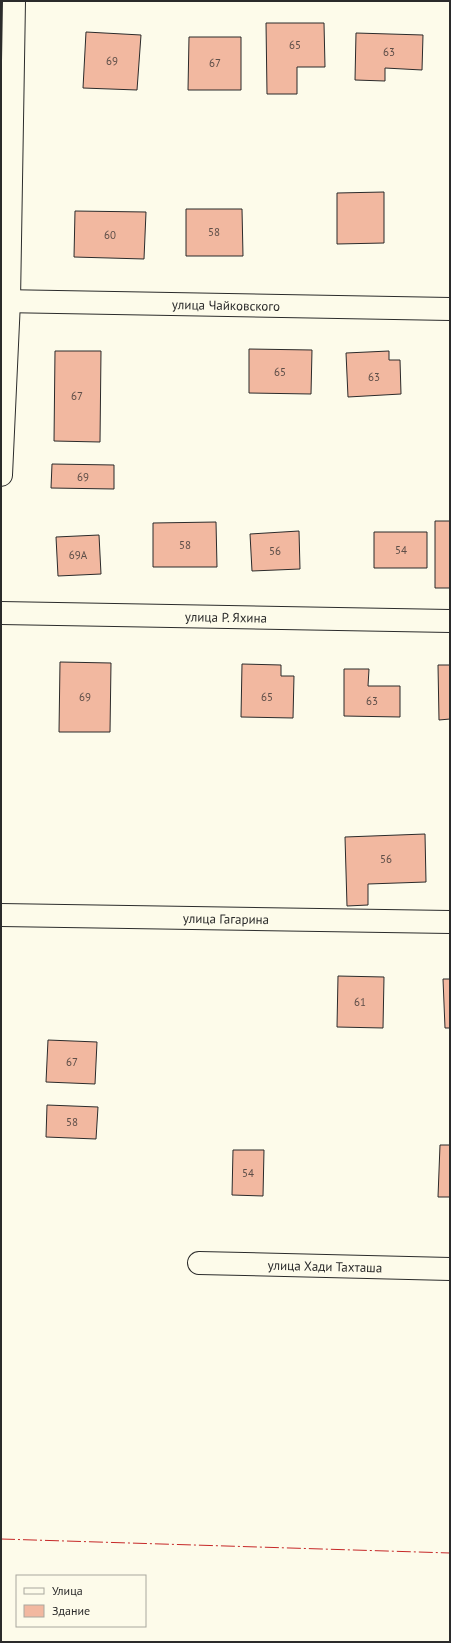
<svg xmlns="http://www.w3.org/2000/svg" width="451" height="1643" font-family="'PT Sans',sans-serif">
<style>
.building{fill:#f2b8a0;stroke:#2b2b2b}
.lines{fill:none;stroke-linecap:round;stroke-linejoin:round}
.minor-casing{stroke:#2b2b2b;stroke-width:24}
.minor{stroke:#fdfbea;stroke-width:22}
.power{stroke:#c62828;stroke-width:1;stroke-dasharray:14 3 2 3;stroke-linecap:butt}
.labels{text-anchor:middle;stroke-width:3;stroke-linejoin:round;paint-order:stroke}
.number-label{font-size:11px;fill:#5d4e48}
.street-label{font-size:13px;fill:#2b2b2b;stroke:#fdfbea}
</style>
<rect width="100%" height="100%" fill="#fdfbea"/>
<path class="building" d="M266,23h58l1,44h-28v27h-30z
M86,32l55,3 -4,55 -54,-2z
M356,33l67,2 -1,35 -37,-2v13l-30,-1z
M189,37h52v53h-53z
M384,192v51l-47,1v-51z
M186,209h56l1,47h-57z
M75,211l71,1 -2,47 -70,-2z
M249,349l63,1 -1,44 -62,-1z
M55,351h46l-1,91 -46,-1z
M389,351v9h11l1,34 -53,3 -2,-44z
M52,464l62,1v24l-63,-1z
M435,521h15v67h-15z
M216,522l1,45h-64v-44z
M299,531l1,38 -48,2 -2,-37z
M374,532h53v36h-53z
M99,535l2,39 -43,2 -2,-39z
M60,662l51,1 -1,69h-51z
M242,664l39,1v11h13l-1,42 -52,-1z
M438,665h12v54l-11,1z
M344,669h25l-1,17h32v31l-56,-1z
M425,834l1,48 -58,2v21l-21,1 -2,-69z
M338,976l46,1 -1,51 -46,-1z
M443,979h7v49h-5z
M48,1040l49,2 -2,42 -49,-2z
M47,1105l51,2 -2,32 -50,-2z
M440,1145h10v52h-12z
M233,1150h31l-1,46 -31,-1z"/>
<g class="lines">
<g class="minor-casing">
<g id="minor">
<path id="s1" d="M1,301l449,8"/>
<path d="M1,475l8,-174 5,-300"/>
<path id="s2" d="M1,613l449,8"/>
<path id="s3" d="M1,915l449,7"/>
<path id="s4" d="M199,1263l251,6"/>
</g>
</g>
<use href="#minor" class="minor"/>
<path class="power" d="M1,1539l449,14"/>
</g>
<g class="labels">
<g class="number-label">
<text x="295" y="49">65</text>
<text x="389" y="56">63</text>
<text x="112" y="65">69</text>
<text x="215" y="67">67</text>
<text x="214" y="236">58</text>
<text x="110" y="239">60</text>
<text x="280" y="376">65</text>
<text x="374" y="381">63</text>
<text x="77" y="400">67</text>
<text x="83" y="481">69</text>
<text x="185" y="549">58</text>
<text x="401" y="554">54</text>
<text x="275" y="555">56</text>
<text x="78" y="559">69А</text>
<text x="85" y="701">69</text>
<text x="267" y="701">65</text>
<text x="372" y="705">63</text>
<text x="386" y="863">56</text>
<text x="360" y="1006">61</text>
<text x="72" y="1066">67</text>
<text x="72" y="1126">58</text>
<text x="248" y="1177">54</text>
</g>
<g class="street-label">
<text dy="5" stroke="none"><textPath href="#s1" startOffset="225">улица Чайковского</textPath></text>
<text dy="5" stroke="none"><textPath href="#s2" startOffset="225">улица Р. Яхина</textPath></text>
<text dy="5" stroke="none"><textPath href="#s3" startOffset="225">улица Гагарина</textPath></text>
<text dy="5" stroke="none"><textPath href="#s4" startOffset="126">улица Хади Тахташа</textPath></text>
</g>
</g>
<rect width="451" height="1643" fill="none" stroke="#2b2b2b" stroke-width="4"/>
<rect x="16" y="1575" width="130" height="52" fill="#fdfbea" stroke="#a9a89e"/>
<rect x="24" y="1588" width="20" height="6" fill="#fdfbea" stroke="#a9a89e"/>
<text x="52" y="1595" font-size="12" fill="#2b2b2b">Улица</text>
<rect x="24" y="1605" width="20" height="12" fill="#f2b8a0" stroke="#a9a89e"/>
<text x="52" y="1615" font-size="12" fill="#2b2b2b">Здание</text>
</svg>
